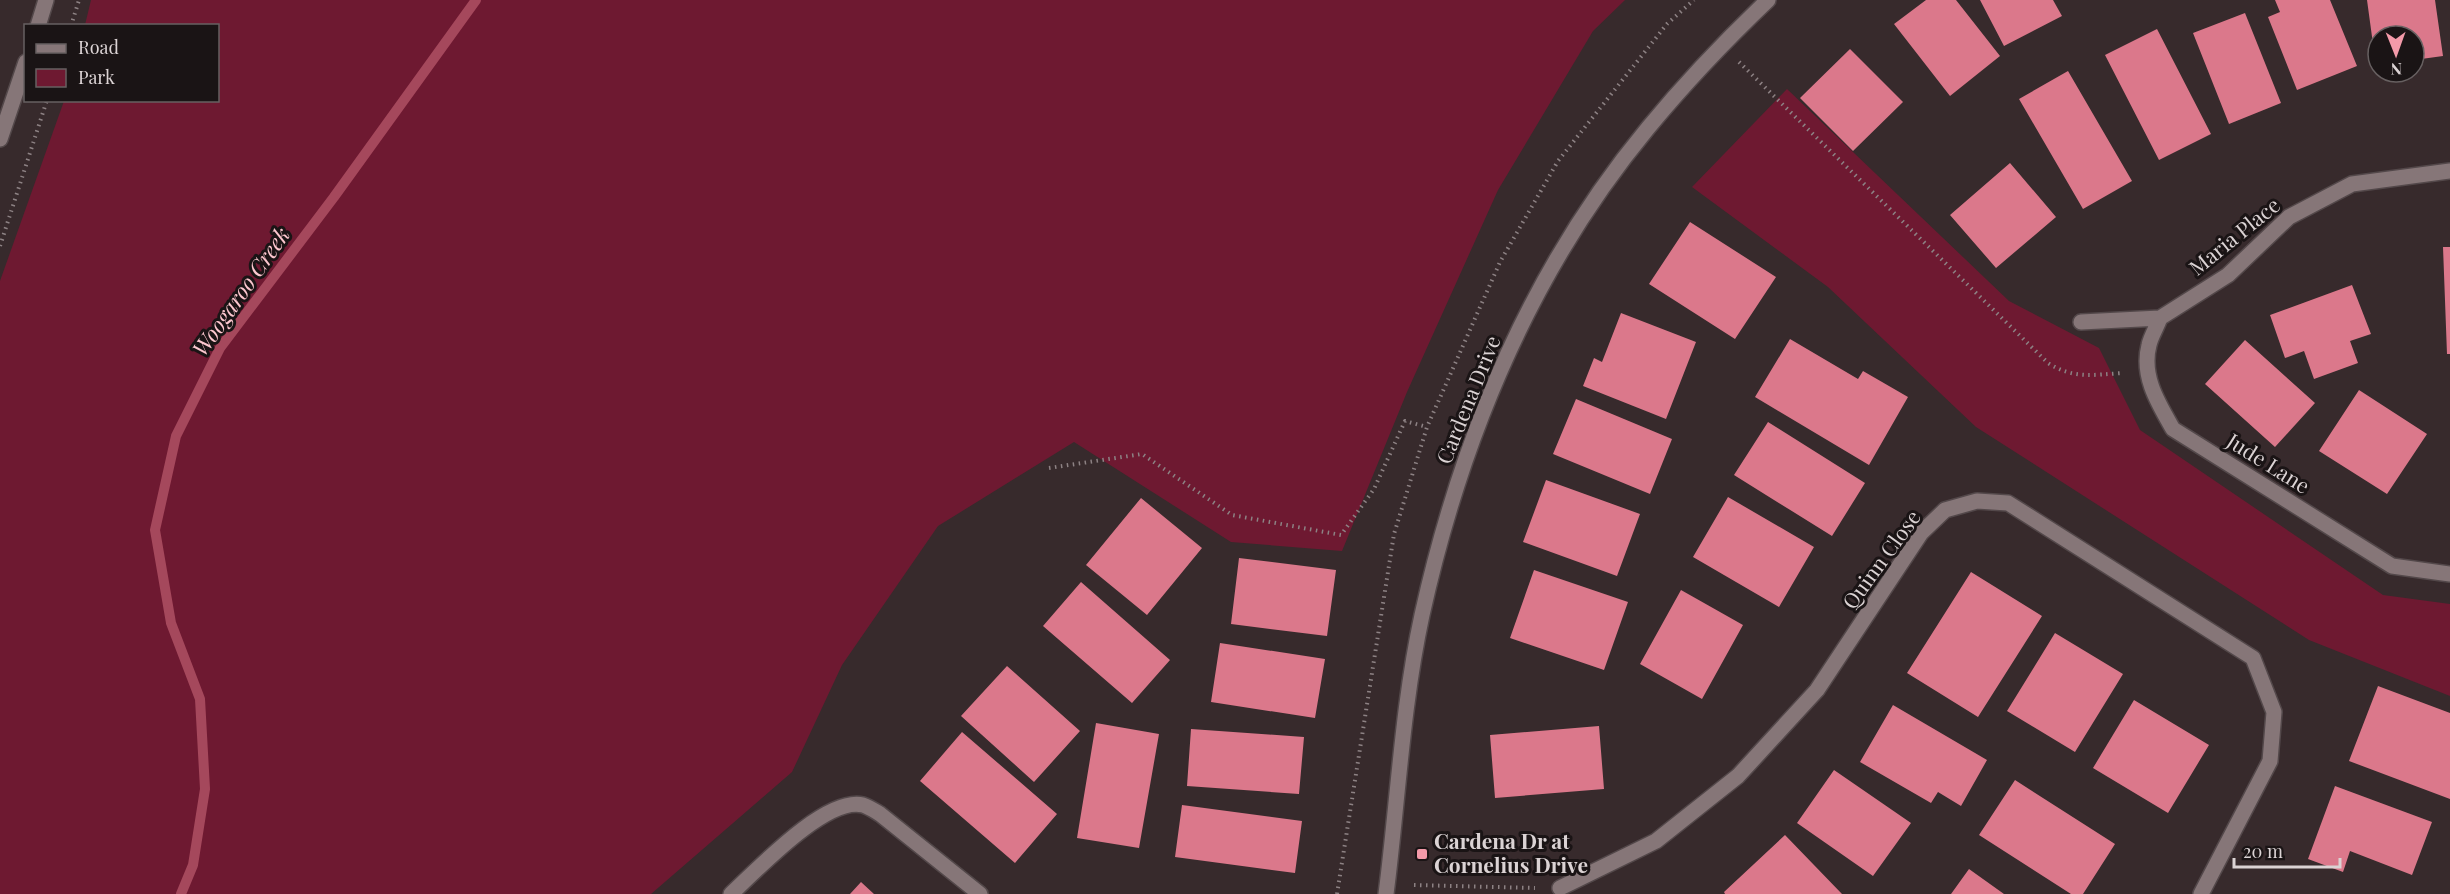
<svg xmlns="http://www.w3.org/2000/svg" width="2450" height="894" font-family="'Playfair Display',serif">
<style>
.green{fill:#6e1931}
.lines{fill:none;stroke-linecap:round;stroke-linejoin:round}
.stream{stroke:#a5485c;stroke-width:10}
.building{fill:#db788b}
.minor-casing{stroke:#53484a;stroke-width:18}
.tertiary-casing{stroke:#53484a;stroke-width:18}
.path{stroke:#8d8284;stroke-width:4;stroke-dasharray:1.5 4.5;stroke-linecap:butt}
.minor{stroke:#867678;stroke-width:15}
.tertiary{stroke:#867678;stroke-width:15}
.poi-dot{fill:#f39aa9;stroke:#1a1415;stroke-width:2}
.labels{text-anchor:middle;stroke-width:6;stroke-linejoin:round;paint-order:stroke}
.street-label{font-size:21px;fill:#dbd3d4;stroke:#1a1415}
.poi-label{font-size:21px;font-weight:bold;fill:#dbd3d4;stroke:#1a1415;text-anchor:start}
.water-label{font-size:22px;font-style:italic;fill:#fdc7cf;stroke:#1a1415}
</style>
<rect width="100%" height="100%" fill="#372a2c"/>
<path class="green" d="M91,0h1534l-32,31 -95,159 -91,202 -65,159 -111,-9 -157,-100 -136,84 -96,139 -50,107 -141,122h-651v-613l64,-180 154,-1v-74l-133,-1z
M1787,89l222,212 90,47 41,82 243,165 67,9v92l-141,-56 -333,-213 -148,-140 -136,-100z"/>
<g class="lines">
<path class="stream" d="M181,894l12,-29 12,-76 -5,-90 -29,-76 -16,-93 21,-94 44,-88 114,-151 142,-197"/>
</g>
<path class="building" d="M1926,0h30l44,56 -50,40 -56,-72z
M1980,0h73l9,16 -58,30z
M2275,0h55l27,66 -60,24 -29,-73 12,-5z
M2367,0h68l8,56 -29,4v-24h-36v29l-2,1z
M2245,13l36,90 -52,21 -36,-91z
M2157,29l54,105 -52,26 -54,-105z
M1850,49l53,53 -50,49 -53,-53z
M2068,71l64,110 -49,28 -64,-110z
M2010,163l46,54 -60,51 -46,-53z
M1690,222l86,55 -41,62 -86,-55z
M2443,247h7v107h-3z
M2352,285l19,49 -21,7 8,22 -44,16 -10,-28 -19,7 -15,-43z
M1621,313l75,29 -30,77 -83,-33 11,-28 8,4z
M1790,339l68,40 5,-8 45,26 -39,68 -114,-68z
M2245,340l70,63 -40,44 -70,-63z
M2359,390l68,44 -40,60 -68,-43z
M1576,399l96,40 -22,55 -97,-40z
M1768,422l97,61 -33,53 -98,-61z
M1546,480l94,34 -23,62 -94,-34z
M1728,497l86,50 -35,60 -86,-50z
M1141,498l61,50 -55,67 -61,-50z
M1239,558l97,12 -9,66 -96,-12z
M1534,570l94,32 -24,68 -94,-32z
M1971,572l71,44 -64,101 -71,-44z
M1081,582l89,78 -38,43 -89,-77z
M1681,590l62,35 -41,74 -62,-35z
M2055,633l68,41 -48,78 -68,-41z
M1220,643l105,16 -10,59 -104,-16z
M1007,666l73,65 -46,51 -73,-66z
M2378,686l72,27v86l-101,-38z
M2134,700l75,45 -41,68 -75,-45z
M1893,705l94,55 -26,46 -23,-14 -7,11 -71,-41z
M1096,723l63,11 -20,114 -62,-10z
M1599,726l5,63 -109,9 -5,-63z
M1191,729l113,8 -5,57 -112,-8z
M962,732l95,82 -42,49 -95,-82z
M1834,770l77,53 -38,53 -76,-53z
M2015,780l100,64 -32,50h-12l-92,-59z
M2335,786l97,36 -20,53 -62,-24 -7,21 -35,-13z
M1182,805l120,16 -7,52 -120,-16z
M1785,835l57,59h-117l-1,-2z
M1969,869l35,25h-53z
M861,882l13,12h-24z"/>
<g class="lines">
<g class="minor-casing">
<path id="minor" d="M38,26l8,-26
M0,139l26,-77
M2160,318c-3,9 -9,18 -11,27 -8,31 9,58 24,84l219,137 58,8
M2081,322l79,-4 68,-43 61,-58 63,-33 98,-13
M1560,888l96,-47 82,-65 79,-86 104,-157 24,-23 32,-9 31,2 245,155 21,54 -4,49 -69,133
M731,894c26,-24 95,-98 132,-89 6,2 12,6 17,9l100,80"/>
</g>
<g class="tertiary-casing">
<path id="tertiary" d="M1386,894c12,-93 16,-187 36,-279 39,-176 110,-347 226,-487 37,-45 78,-88 120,-128"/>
</g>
<path class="path" d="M71,26l8,-26
M1739,62l309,301c25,16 45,12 74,10
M0,246l47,-146
M1049,468l93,-14 90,61 109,20 33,-46 31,-68 22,6
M1414,885l121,3
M1337,894l57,-360 33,-107 73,-165 58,-101 109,-137 27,-24"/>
<use href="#minor" class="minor"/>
<use href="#tertiary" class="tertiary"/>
</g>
<rect class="poi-dot" x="1416" y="848" width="12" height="12" rx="3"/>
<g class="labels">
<g class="street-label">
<text transform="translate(2235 237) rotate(-39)" y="7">Maria Place</text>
<text transform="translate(1469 400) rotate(-68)" y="7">Cardena Drive</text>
<text transform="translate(2268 464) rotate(32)" y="7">Jude Lane</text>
<text transform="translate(1882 560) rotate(-54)" y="7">Quinn Close</text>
</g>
<g class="poi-label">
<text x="1434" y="849">Cardena Dr at<tspan x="1434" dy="24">Cornelius Drive</tspan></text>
</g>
<g class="water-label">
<text transform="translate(241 292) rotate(-55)" y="8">Woogaroo Creek</text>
</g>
</g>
<rect x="24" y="24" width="195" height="78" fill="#1a1415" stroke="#676061" stroke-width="1.5"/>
<rect x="36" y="44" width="30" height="9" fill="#867678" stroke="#676061" stroke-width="1.5"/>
<text x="78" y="54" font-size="18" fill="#dbd3d4">Road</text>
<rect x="36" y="69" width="30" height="18" fill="#6e1931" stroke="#676061" stroke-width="1.5"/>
<text x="78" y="84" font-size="18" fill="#dbd3d4">Park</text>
<g transform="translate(2396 54) rotate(179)"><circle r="28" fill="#1a1415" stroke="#676061" stroke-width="1.5"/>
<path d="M0-4.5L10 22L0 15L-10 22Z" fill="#f39aa9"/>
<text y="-9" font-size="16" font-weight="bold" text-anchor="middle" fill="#dbd3d4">N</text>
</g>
<path d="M2234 858v9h106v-9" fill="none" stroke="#dbd3d4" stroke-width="3"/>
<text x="2243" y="858" font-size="18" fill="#dbd3d4" stroke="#1a1415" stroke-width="4.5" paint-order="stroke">20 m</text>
</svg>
